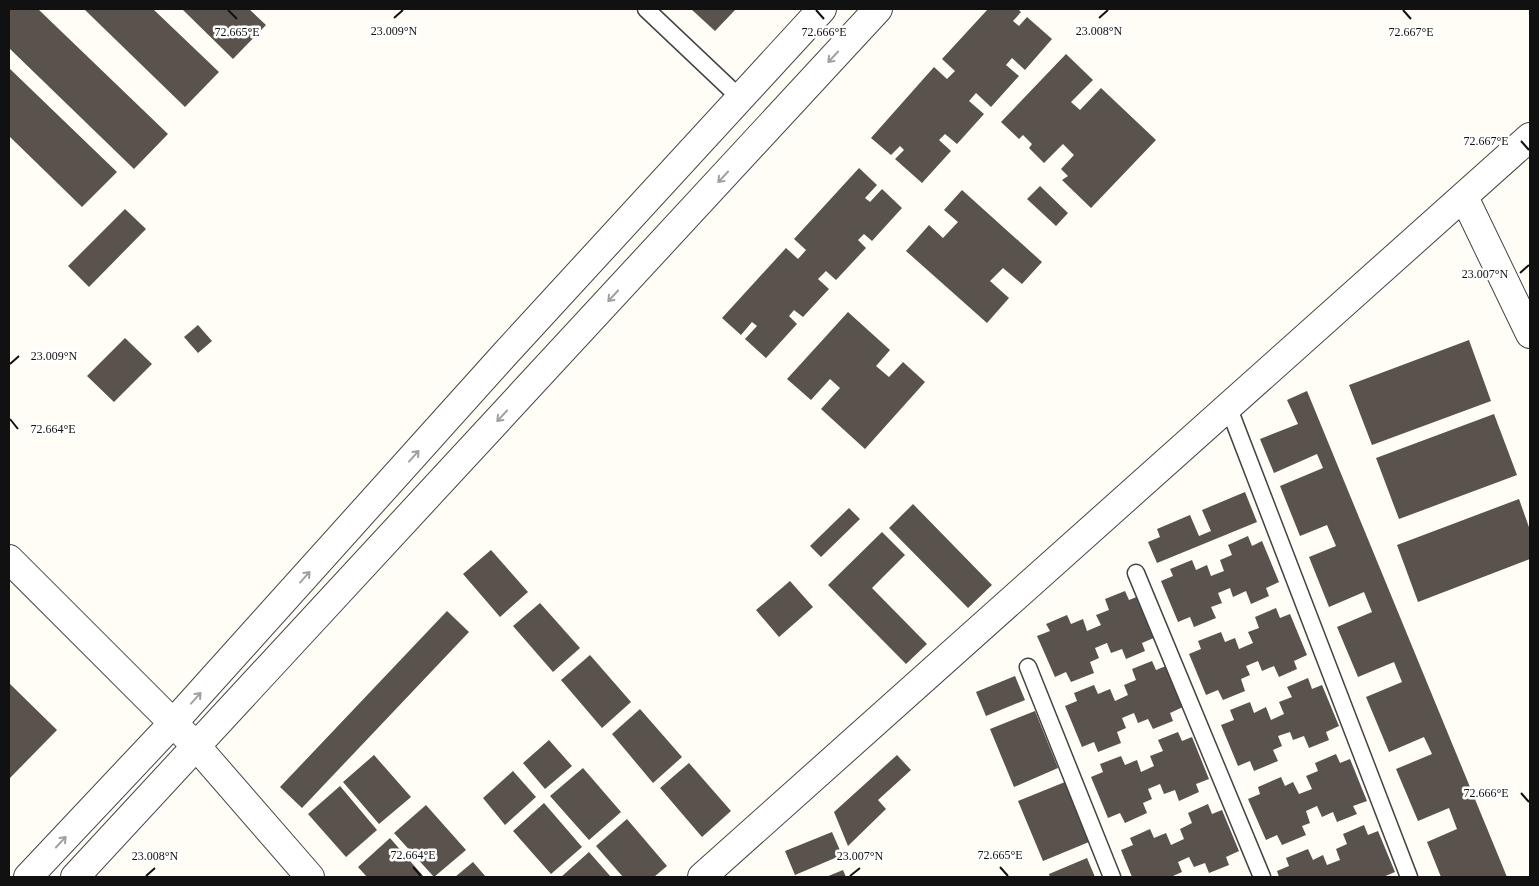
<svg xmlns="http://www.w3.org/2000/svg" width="1539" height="886" font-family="'Times New Roman',serif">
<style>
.building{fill:#5a524d}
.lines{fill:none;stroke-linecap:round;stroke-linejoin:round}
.service-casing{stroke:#444;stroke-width:19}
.minor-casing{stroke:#444;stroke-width:30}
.tertiary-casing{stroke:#444;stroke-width:30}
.service{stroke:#fff;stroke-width:16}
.minor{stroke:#fff;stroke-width:28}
.tertiary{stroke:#fff;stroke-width:28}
.oneway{stroke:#a0a0a0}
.ticks{fill:none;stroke:#111;stroke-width:2}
.ticks-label{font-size:12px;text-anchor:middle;fill:#111;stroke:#fff;stroke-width:5;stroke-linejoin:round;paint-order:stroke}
</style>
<rect width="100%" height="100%" fill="#fffdf5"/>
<path class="building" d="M9,9h29l130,125 -34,35 -125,-121z
M84,9h69l66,63 -34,35z
M182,9h67l17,16 -33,34z
M691,9h45l-21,22z
M988,9h30l3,3 -8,9 6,5 8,-9 25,22 -27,31 -13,-12 -6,7 13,11 -28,31 -15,-14 -7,8 15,13 -27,30 -12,-10 -6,6 12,11 -29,32 -27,-24 9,-9 -4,-4 -9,9 -20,-17 63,-71 13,12 8,-8 -13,-12z
M1066,54l27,26 -22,22 9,8 21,-22 55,52 -65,68 -29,-28 6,-4 -7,-7 13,-14 -11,-11 -19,19 -15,-15 3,-4 -9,-9 -4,4 -18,-17z
M9,68l108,104 -35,35 -73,-71z
M859,168l18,17 -12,13 5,4 12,-13 20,19 -30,33 -8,-7 -6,6 8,8 -30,32 -10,-9 -8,8 11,10 -26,28 -9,-7 -5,6 8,8 -31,34 -21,-19 12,-13 -5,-4 -11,13 -19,-17 64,-70 12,11 8,-9 -12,-11z
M1040,186l28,27 -12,13 -29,-27z
M962,190l80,72 -20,22 -19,-16 -13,13 19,17 -22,25 -81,-72 23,-26 14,13 15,-16 -14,-12z
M125,209l21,20 -57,58 -21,-21z
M848,312l42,38 -14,16 13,11 14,-15 22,20 -60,67 -44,-40 19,-21 -10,-9 -19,21 -24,-21z
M198,325l14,16 -14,12 -14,-16z
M125,338l27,26 -38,38 -27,-26z
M1469,340l22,61 -119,44 -23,-60z
M1307,391l200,486h-66l-14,-35 30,-13 -8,-21 -31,13 -22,-52 36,-15 -8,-17 -35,15 -23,-55 36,-15 -8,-20 -36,15 -21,-50 35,-15 -8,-20 -35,15 -20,-50 27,-11 -9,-21 -27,11 -20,-50 43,-18 -6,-14 -43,19 -14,-34 38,-15 -11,-24z
M1494,414l23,61 -118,44 -23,-61z
M1245,492l12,30 -100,41 -9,-21 12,-5 -3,-8 33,-14 9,21 12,-5 -9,-21z
M1519,499l11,31v29l-112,43 -21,-57z
M913,504l79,81 -24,23 -79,-80z
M849,508l11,11 -39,38 -11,-11z
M882,532l23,23 -33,33 55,56 -21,20 -78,-79z
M1248,536l4,10 10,-5 17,41 -13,6 3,8 -18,8 -5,-13 -13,6 -3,-9 -12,5 4,10 -11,4 5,11 -22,9 -4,-10 -12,5 -17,-41 12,-5 -3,-7 22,-9 4,10 11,-5 4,11 13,-5 -4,-11 12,-5 -4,-10z
M491,550l37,42 -28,25 -37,-43z
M790,581l23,26 -34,30 -23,-27z
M1125,591l4,9 10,-4 17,41 -14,6 3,8 -19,8 -4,-10 -11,4 -4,-10 -12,5 4,10 -9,4 4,11 -23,9 -5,-10 -11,5 -18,-41 13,-5 -4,-7 21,-9 4,9 12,-5 4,12 14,-6 -5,-10 13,-5 -4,-11z
M540,603l40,45 -27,24 -40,-46z
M1276,608l4,10 10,-4 17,41 -13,6 3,8 -18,8 -5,-11 -12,5 -4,-10 -12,5 4,9 -9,4 4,12 -22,9 -5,-10 -12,5 -17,-41 12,-5 -3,-8 23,-9 4,10 10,-4 4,11 14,-6 -5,-11 11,-4 -4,-11z
M447,611l22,21 -167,176 -22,-21z
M590,655l41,47 -29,26 -41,-48z
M1152,661l4,9 10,-4 17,41 -13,6 3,8 -20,8 -5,-10 -10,4 -4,-10 -12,5 4,10 -9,4 4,11 -23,9 -4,-10 -12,5 -17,-41 12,-5 -3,-8 20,-8 4,9 12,-5 5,12 13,-6 -4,-10 12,-5 -4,-11z
M1015,676l10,24 -39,16 -10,-24z
M1308,678l4,11 10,-4 17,41 -13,6 3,8 -20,8 -5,-12 -11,4 -3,-8 -12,4 4,10 -9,4 5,11 -24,10 -4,-10 -12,5 -17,-41 13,-5 -4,-10 20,-8 4,11 12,-6 5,13 13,-6 -5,-12 13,-5 -5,-10z
M9,683l48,47 -48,49z
M640,709l42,48 -29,26 -41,-49z
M1035,711l23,57 -44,19 -24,-58z
M1178,732l4,9 10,-4 17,42 -13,5 3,8 -20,9 -4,-11 -11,4 -4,-10 -12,5 4,10 -9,4 4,10 -22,10 -5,-10 -12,5 -17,-41 12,-5 -3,-8 21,-8 4,9 12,-5 4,12 13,-6 -4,-10 13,-5 -5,-11z
M549,740l23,26 -27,23 -22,-26z
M1336,754l4,9 10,-4 17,42 -14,5 4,8 -20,8 -4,-10 -11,5 -5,-11 -11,5 4,12 -8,3 4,9 -24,10 -5,-10 -11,5 -18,-41 12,-5 -2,-7 23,-10 4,9 8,-4 6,12 13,-5 -6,-13 12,-5 -3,-8z
M374,755l37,42 -32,27 -36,-42z
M897,755l14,15 -33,30 8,9 -38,37 -14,-34z
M689,763l42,48 -29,26 -42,-49z
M583,768l38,44 -32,28 -39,-44z
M513,771l23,26 -31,28 -22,-27z
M1065,782l24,60 -46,19 -25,-60z
M340,786l37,44 -31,27 -38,-43z
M544,803l38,44 -31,27 -38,-43z
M1208,804l4,10 10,-4 17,41 -13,6 3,8 -20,8 -4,-10 -11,4 -5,-10 -11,5 4,10 -9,4 1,1h-42l-11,-27 12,-5 -3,-7 20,-9 4,9 12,-5 5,12 13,-6 -4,-10 12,-6 -4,-10z
M426,805l40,45 -32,27 -40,-44z
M627,819l40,47 -13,11h-31l-27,-31z
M1364,825l4,10 10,-4 17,41 -12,5h-104l-2,-6 12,-5 -3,-8 22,-9 5,11 10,-5 4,10 13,-5 -4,-11 11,-5 -4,-10z
M832,832l10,23 -47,20 -10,-24z
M390,838l34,39h-57l-9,-10z
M589,852l22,25h-50z
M1087,858l8,19h-45l-1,-3z
M473,862l13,15h-31z
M843,870l3,7h-20z"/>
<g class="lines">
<g class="service-casing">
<path id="service" d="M646,9l94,89
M1228,406l181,471
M1136,573l126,304
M1028,667l84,210"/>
</g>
<g class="minor-casing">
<path id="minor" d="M1464,197l66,137
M9,559l188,188
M702,877l828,-740"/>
</g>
<g class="tertiary-casing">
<path id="tertiary" d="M197,747l113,130
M28,877l145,-154 332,-369 317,-345
M75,877l803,-868"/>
</g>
<use href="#service" class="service"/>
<use href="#minor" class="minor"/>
<use href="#tertiary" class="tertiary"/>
</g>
<defs><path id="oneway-shaft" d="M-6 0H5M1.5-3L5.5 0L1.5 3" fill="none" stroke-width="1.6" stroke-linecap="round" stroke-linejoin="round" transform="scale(1.25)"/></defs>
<g class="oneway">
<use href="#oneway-shaft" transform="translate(833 57) rotate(133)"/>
<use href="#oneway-shaft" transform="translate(723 177) rotate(133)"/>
<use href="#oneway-shaft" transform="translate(613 296) rotate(133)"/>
<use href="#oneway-shaft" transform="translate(502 416) rotate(133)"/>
<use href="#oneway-shaft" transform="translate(414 456) rotate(-48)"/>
<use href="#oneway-shaft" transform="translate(305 577) rotate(-48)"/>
<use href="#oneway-shaft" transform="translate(196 698) rotate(-48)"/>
<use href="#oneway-shaft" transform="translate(61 842) rotate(-47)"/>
</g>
<path class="ticks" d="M228,10l9,9M816,10l8,9M1403,10l8,9M394,18l9,-8M1099,18l9,-8M1521,141l8,9M1520,273l9,-8M10,364l9,-8M10,419l8,10M1521,793l8,9M413,867l8,9M1000,867l8,9M146,876l9,-8M850,876l10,-8"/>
<g class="ticks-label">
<text x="1099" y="35">23.008°N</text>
<text x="394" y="35">23.009°N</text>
<text x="824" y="36">72.666°E</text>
<text x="1411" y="36">72.667°E</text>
<text x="237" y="36">72.665°E</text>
<text x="1486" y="145">72.667°E</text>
<text x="1485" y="278">23.007°N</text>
<text x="54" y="360">23.009°N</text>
<text x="53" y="433">72.664°E</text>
<text x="1486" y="797">72.666°E</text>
<text x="413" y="859">72.664°E</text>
<text x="1000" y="859">72.665°E</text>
<text x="155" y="860">23.008°N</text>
<text x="860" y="860">23.007°N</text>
</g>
<rect width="1539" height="886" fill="none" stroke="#111111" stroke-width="20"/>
</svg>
